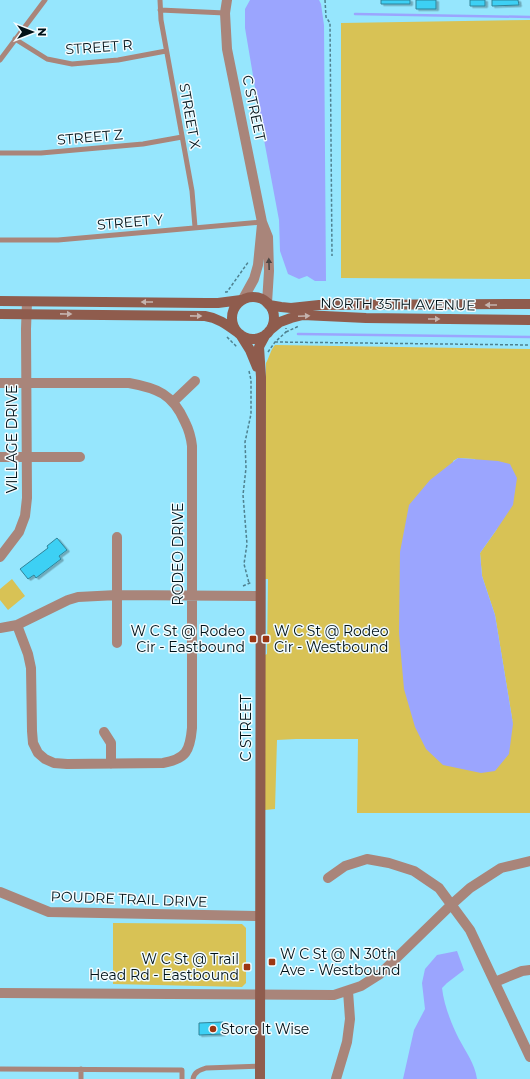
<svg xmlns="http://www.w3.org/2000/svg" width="530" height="1079" font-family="Montserrat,sans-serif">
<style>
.green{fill:#d8c255;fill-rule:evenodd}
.water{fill:#9ba5fe}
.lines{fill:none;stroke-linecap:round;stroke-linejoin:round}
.stream{stroke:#9ba5fe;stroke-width:2.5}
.building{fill:#3cd0f4;stroke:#308398;filter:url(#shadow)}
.path{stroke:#4e808f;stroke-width:1.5;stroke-dasharray:3 2;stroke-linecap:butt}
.lane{stroke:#a9857a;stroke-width:5}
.street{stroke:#a9857a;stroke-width:10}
.secondary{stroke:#8f5c4d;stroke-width:10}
.oneway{fill:#4c4644}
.oneway2{fill:#c5b3ae}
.poi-dot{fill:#9c3612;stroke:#f2fbfe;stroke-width:1.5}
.labels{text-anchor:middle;stroke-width:3;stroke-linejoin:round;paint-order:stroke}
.street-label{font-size:14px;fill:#001218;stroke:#f2fbfe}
.poi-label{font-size:14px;fill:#001218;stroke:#f2fbfe;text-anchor:start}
</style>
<defs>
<filter id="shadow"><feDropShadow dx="2.5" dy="1.5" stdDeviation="0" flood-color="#0004"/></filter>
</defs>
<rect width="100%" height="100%" fill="#96e6fd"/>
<path class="green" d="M530,20v259l-189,-1v-255z
M275,345l255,4v464h-173l1,-74h-62l-19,1 -2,69 -10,1v-155l2,-1 1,-75h-3v-126l1,-90c4,-7 4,-12 9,-18zM458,458l17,1 22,70 -17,24 2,23 13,39 18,109 -60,-263z
M12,579l13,17 -17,14 -8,-10v-11z
M113,923l129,1 4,4v55l-4,4 -129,-3z"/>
<path class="water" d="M250,0h69l2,4 3,21 2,256h-11l-8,-5 -8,3 -11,-5 -8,-23 -1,-31 -17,-91 -17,-101v-19z
M458,458l40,3 12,3 7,14 -4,27 -16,24 -17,24 2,23 13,39 18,109 -4,30 -14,17 -14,2 -38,-8 -17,-16 -11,-22 -11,-38 -5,-56 1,-81 9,-47 21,-25z
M457,951l7,19 -17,13 -5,5c2,17 9,35 17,51 7,13 16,25 18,40h-74l11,-49 11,-21 -3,-26 3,-14 12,-14z"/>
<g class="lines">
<path class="stream" d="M355,14l175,3
M298,334l232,3"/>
</g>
<path class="building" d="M381,0h29v4h-29z
M416,0h20v9h-20z
M470,0h15v6h-15z
M492,0h26l1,5 -27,1z
M57,538l10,12 -8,6 2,3 -25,19 -2,-3 -6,4 -8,-10 28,-21 -1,-2z
M223,1022v12l-24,1v-12z"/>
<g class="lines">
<path class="path" d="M325,0l1,17 4,6 2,233
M225,292h2l22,-31
M286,332l13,-6
M227,337l10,10
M275,342l255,3
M268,352l7,-10 11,-10v-4
M249,371l2,9v34l-6,28 1,26 -3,27 4,49 -3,20 5,19
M243,586l9,-4"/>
<path class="lane" d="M160,0l1,20 31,171 3,36
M160,10l65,3
M15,39l32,20 25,5 46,-4 48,-9
M0,60l45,-60
M0,153h41l102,-9 39,-7
M0,240h58l204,-18
M0,1069l182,1v9
M81,1079v-10
M193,1079c1,-7 7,-9 13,-11l54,-2"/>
<path class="street" d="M227,0l-2,13 2,36 35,173 6,15 1,34 -2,32
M243,299l11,-20 4,-14 4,-41
M0,383h129c28,5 44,11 56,39 4,8 6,15 7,24v282c-2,23 -6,31 -29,35l-96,1 -13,-1 -9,-4 -7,-6 -5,-10 -1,-12 -1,-63 -3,-14 -11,-29
M174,401l21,-20
M0,457h80
M117,537v106
M0,557l19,-25 6,-16 2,-18 -1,-169 1,-27
M0,628l17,-3 51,-25 10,-3 39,-2 143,1
M104,732l7,11v21
M328,878l17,-12 22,-7 22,4 25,8 25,17 31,42 60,127
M0,892l49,20 211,4
M495,982l27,-11 8,-1
M0,993l334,2 27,-9 19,-12 71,-69 19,-17 31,-20 29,-7
M336,1079l11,-37 3,-23 -2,-28"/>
<path class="secondary" d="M232 318a21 21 0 1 1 42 0a21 21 0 1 1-42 0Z
M0,301l206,2h12l23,-3
M269,305l12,2 10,1 28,-3 211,-1
M0,314l205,2c13,2 21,8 32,16
M269,331l11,-9 11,-4 12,-3 63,3 164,2
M240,334l10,16 7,17
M260,1079l1,-702 -2,-30 7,-13"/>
</g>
<defs><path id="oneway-solid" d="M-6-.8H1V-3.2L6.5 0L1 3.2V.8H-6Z"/></defs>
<use class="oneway" href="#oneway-solid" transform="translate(269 264) rotate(-92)"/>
<g class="oneway2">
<use href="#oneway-solid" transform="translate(147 302) rotate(-180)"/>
<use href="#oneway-solid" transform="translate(491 305) rotate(180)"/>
<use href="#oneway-solid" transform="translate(66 314) rotate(1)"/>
<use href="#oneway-solid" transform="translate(196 316) rotate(1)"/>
<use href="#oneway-solid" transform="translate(304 316) rotate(-3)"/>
<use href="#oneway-solid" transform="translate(434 319)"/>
</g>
<g class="poi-dot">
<rect x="249" y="635" width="8" height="8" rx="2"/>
<rect x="262" y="635" width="8" height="8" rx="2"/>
<rect x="268" y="958" width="8" height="8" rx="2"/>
<rect x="243" y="963" width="8" height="8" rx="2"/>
<circle cx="213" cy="1029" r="4"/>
</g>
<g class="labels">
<g class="street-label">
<text transform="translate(99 47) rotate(-4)" y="5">STREET R</text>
<text transform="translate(254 108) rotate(78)" y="5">C STREET</text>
<text transform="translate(190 116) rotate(80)" y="5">STREET X</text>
<text transform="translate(90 137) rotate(-5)" y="5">STREET Z</text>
<text transform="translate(130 222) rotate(-5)" y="5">STREET Y</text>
<text transform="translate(398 304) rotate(1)" y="5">NORTH 35TH AVENUE</text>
<text transform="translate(12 439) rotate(-90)" y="5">VILLAGE DRIVE</text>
<text transform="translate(178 554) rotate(-90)" y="5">RODEO DRIVE</text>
<text transform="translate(246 728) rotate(-90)" y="5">C STREET</text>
<text transform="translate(129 899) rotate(2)" y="5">POUDRE TRAIL DRIVE</text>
</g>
<g class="poi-label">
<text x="245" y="636" text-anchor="end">W C St @ Rodeo<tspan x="245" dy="16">Cir - Eastbound</tspan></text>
<text x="274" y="636">W C St @ Rodeo<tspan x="274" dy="16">Cir - Westbound</tspan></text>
<text x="280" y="959">W C St @ N 30th<tspan x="280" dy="16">Ave - Westbound</tspan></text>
<text x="239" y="964" text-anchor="end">W C St @ Trail<tspan x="239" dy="16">Head Rd - Eastbound</tspan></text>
<text x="221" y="1034">Store It Wise</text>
</g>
</g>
<g transform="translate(32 32) rotate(90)" stroke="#f2fbfe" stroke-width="3" paint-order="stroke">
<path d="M0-3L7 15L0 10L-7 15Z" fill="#001218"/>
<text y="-6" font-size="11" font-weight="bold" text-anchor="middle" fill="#001218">N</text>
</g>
</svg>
